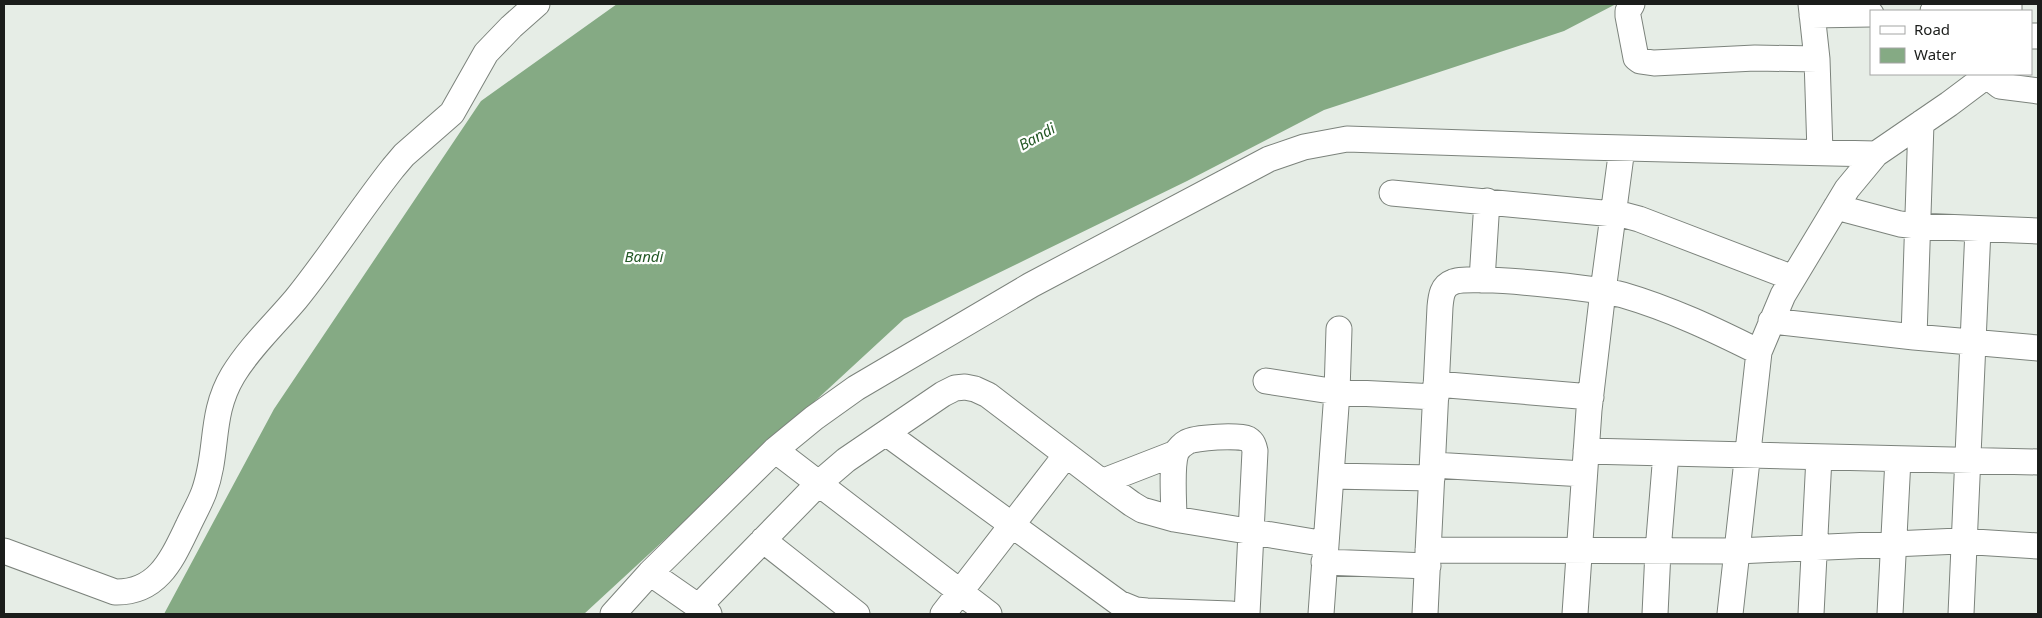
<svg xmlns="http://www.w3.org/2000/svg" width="2042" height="618" font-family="'Noto Sans',sans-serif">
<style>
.water{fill:#85aa84}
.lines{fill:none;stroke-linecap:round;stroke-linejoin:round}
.minor-casing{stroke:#7c837c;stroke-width:27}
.minor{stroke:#fff;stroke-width:25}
.labels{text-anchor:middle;stroke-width:4.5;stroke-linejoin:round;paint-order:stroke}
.water-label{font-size:15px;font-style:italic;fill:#255a27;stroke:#fff}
</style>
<rect width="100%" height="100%" fill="#e6ede6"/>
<path class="water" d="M617,4h999l-52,27 -240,79 -137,71 -283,138 -320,295h-420l110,-205 207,-308z"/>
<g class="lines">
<g class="minor-casing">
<path id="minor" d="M1632,4l-4,7v5l8,42 4,3 14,2 101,-5 62,1
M1811,4l6,55 3,93
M1933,11c23,-4 31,-10 55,0
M2009,11v-7
M1812,15l59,-1
M2031,36h7
M1987,76l13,10 38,5
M1392,193l232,22 15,4 154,59
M1836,207l64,17 17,2 121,5
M1482,280l5,-79
M1771,321l143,16 124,11
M1914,337l7,-214
M1266,381l71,11 99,5
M1436,384l155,13
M886,433l233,170 17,7 11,1 84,3
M775,450l214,164
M1586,451l452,11
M1433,465l151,9
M1331,476l101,2
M1106,485l3,-6 67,-26
M1174,519c0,-16 -3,-52 2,-66 2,-4 7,-9 11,-11 8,-5 52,-7 61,-3 5,3 6,7 7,12l-8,163
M763,540l94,74
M1428,550l309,1 222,-10 79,5
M4,551l111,41c43,1 57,-33 73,-66 5,-11 12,-23 16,-34 15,-41 5,-77 29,-117 17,-28 42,-51 63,-76 34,-42 63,-88 97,-131l11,-13 48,-42 34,-60 25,-26 26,-23
M1324,562l104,4
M650,573l59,41
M698,607l120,-123 28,-24 97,-66 12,-6 10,-1 10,2 13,6 118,90 26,19 10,6 32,9 152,25
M613,614l37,-41 125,-123 39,-32 42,-30 175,-103 238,-126 35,-12 43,-8 237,8 292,7
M943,614l123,-159
M1321,614l16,-222 2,-63
M1425,614l15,-307c1,-11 2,-21 13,-25 17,-8 148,7 170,13 48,14 92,35 136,57
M1575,614l14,-204 14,-119 19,-143
M1655,614l3,-63 8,-98
M1730,614l29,-262 24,-57 64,-106 29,-35 73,-50 40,-30
M1811,614l8,-157
M1890,614l8,-155
M1961,614l17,-385"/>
</g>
<use href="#minor" class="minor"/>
</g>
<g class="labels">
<g class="water-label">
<text transform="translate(1037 137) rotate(-29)" y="5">Bandi</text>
<text x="644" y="262">Bandi</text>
</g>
</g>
<rect width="2042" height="618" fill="none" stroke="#1b1d1b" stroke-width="10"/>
<rect x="1870" y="10" width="162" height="65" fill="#ffffff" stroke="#a4a5a4"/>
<rect x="1880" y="26" width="25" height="8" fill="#ffffff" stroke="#a4a5a4"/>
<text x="1914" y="35" font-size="15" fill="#1b1d1b">Road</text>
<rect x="1880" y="48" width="25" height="15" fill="#85aa84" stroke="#a4a5a4"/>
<text x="1914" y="60" font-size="15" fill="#1b1d1b">Water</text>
</svg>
